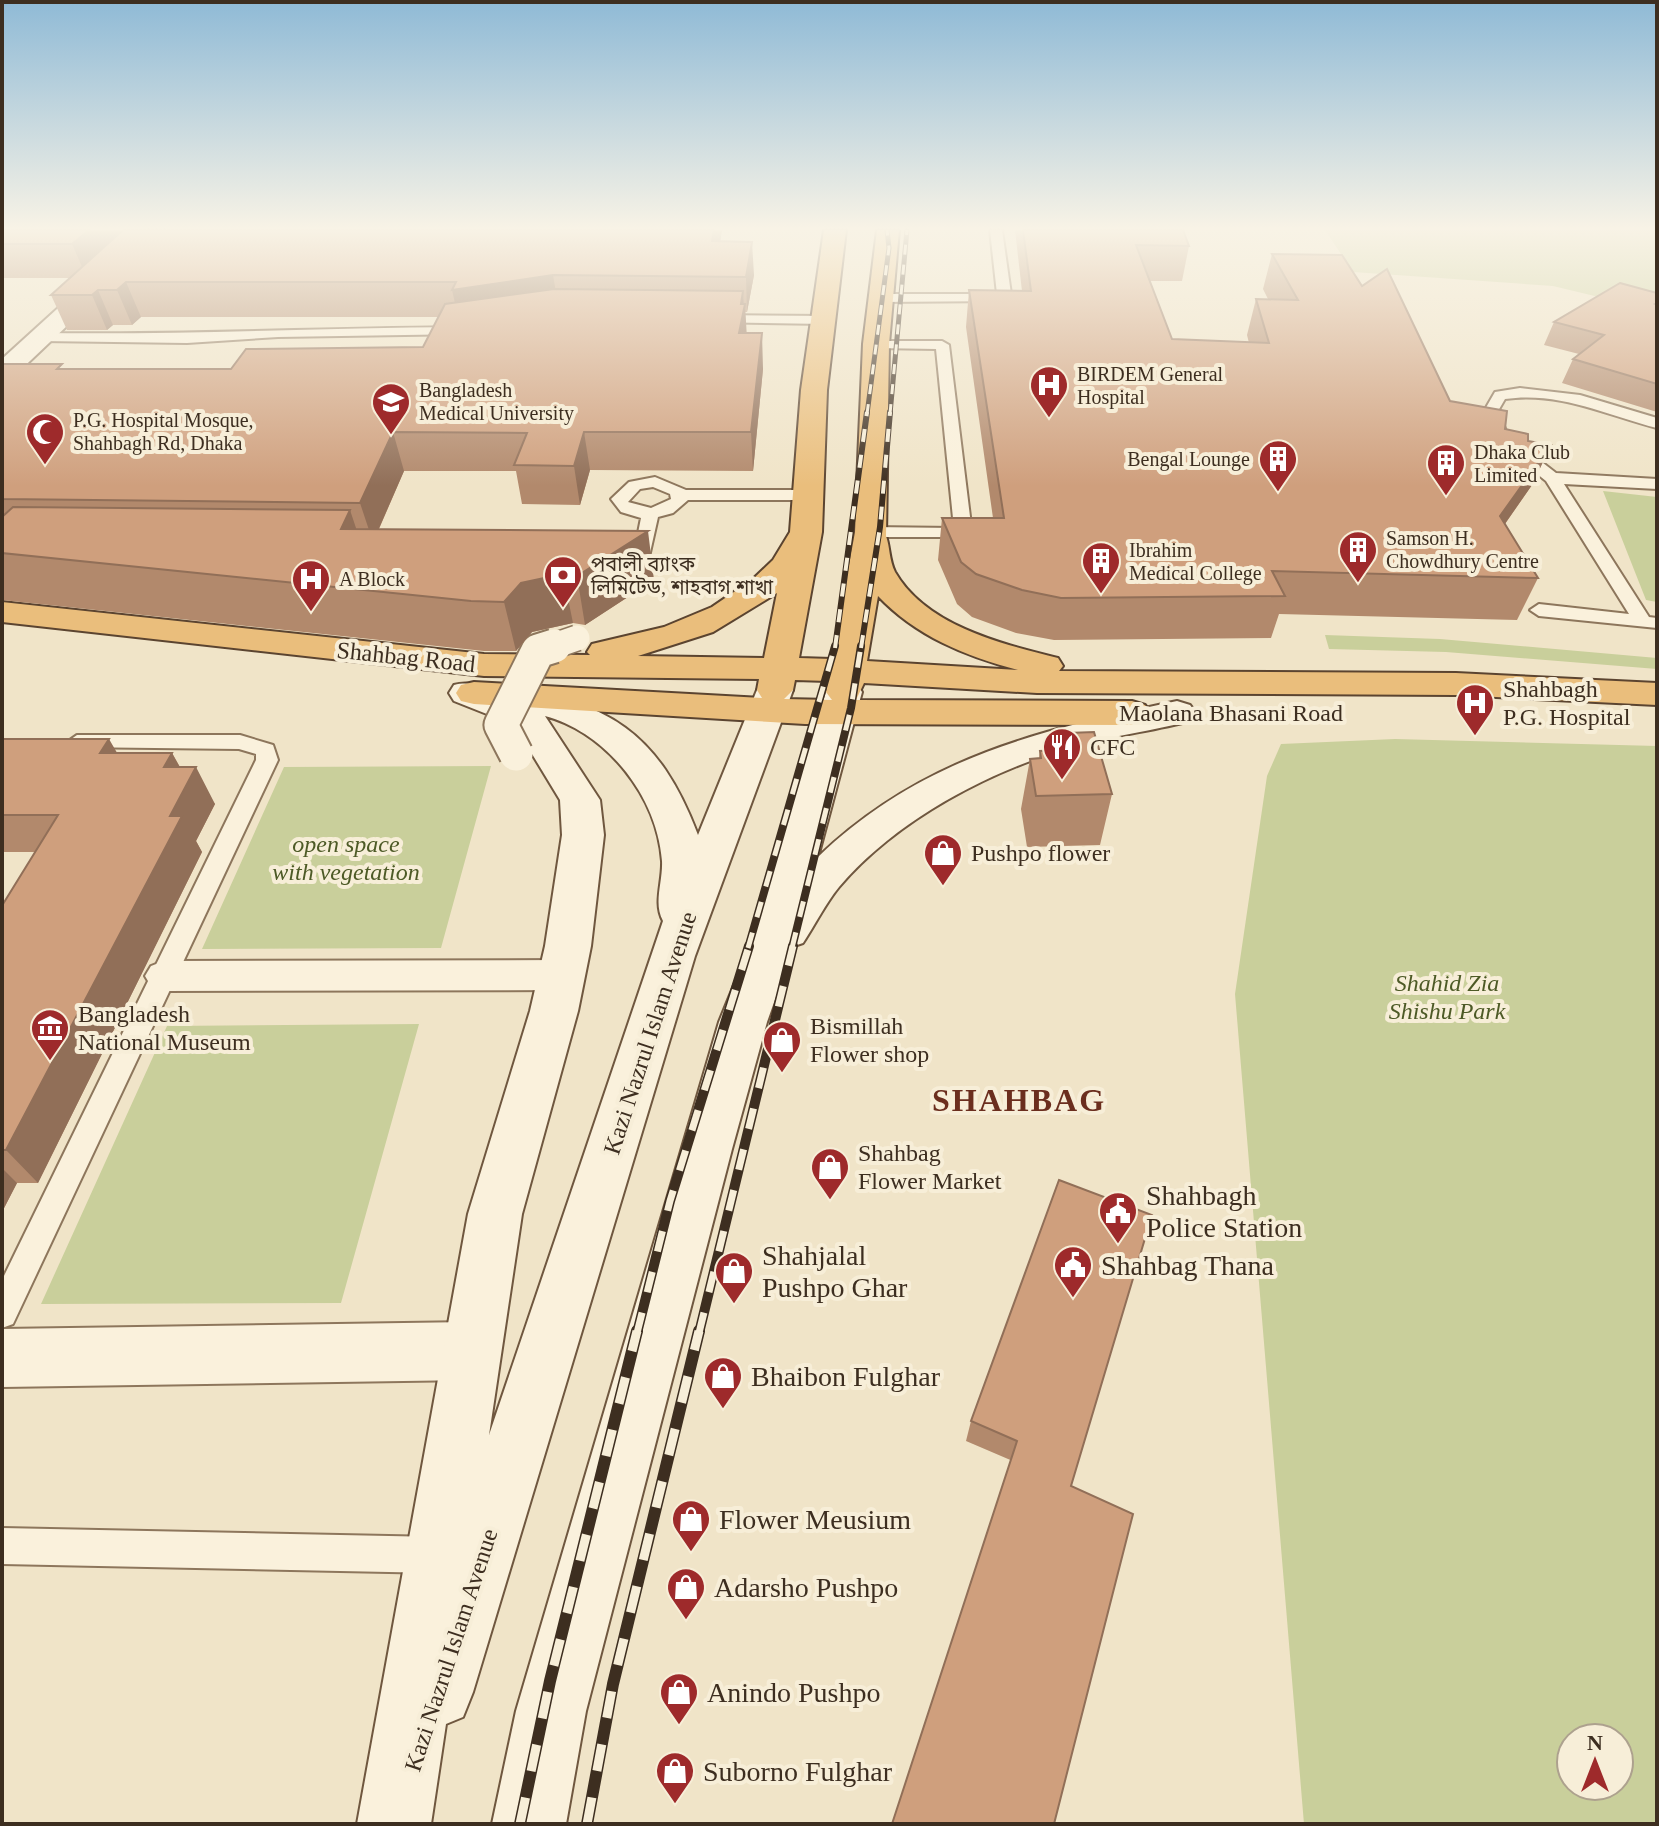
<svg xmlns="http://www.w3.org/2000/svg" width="1659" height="1826" font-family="'Times New Roman','Noto Sans Bengali',serif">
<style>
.green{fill:#c9cf9b;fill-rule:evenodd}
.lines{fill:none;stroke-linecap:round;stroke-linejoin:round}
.service-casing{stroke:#8d765c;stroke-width:4}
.pedestrian-casing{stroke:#8d765c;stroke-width:4}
.minor-casing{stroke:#8d765c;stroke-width:4}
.secondary-casing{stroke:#6f573f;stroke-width:4}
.trunk-casing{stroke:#5b4430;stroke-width:4}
.service{fill:#faf1dc;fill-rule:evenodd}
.pedestrian{fill:#faf1dc;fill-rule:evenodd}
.minor{fill:#faf1dc;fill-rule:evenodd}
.secondary{fill:#faf1dc;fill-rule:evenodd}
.trunk{fill:#eabe7c;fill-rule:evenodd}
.rail-far4-casing{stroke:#3d2e20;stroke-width:5}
.rail-far3-casing{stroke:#3d2e20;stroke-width:6}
.rail-far2-casing{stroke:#3d2e20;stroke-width:8}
.rail-far1-casing{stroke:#3d2e20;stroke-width:10}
.rail-casing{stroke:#3d2e20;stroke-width:12}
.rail-far4{stroke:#f7eed8;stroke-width:3;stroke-dasharray:10;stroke-linecap:butt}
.rail-far3{stroke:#f7eed8;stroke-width:4;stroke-dasharray:13;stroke-linecap:butt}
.rail-far2{stroke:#f7eed8;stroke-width:5;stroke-dasharray:16;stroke-linecap:butt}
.rail-far1{stroke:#f7eed8;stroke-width:7;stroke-dasharray:21;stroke-linecap:butt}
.rail{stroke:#f7eed8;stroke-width:9;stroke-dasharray:27;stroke-linecap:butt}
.pedestrian-bridge-far1-casing{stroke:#8d765c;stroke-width:28;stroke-linecap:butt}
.pedestrian-bridge-casing{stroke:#8d765c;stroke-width:37;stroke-linecap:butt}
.pedestrian-bridge-far1{stroke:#faf1dc;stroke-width:25}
.pedestrian-bridge{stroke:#faf1dc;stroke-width:33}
.wall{fill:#b2896c}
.shaded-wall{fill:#916f58}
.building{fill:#cf9f7d;stroke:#916f58;stroke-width:2}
.labels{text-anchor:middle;stroke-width:8;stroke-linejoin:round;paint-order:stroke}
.far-poi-label{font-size:20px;fill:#3d2e20;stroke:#f7eed8;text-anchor:start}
.street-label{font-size:24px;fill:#3d2e20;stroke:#f7eed8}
.poi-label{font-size:24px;fill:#3d2e20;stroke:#f7eed8;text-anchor:start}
.park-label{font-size:24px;font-style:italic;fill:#4d5a26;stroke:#f7eed8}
.near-poi-label{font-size:28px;fill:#3d2e20;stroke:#f7eed8;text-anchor:start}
.district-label{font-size:32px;font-weight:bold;letter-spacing:2px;fill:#6b2e1e;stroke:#f7eed8}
</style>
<rect width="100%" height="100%" fill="#f0e4c8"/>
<path class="green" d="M1325,230h332v81l-104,-25 -200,-14z
M1603,491l54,6v105l-11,-2z
M1325,635l115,4 217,19v11l-211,-17 -117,-3z
M1395,739l262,7v1078h-353l-69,-830 32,-218 14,-32zM1619,1738v48h-48v-48z
M491,766l-50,182 -239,1 82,-182z
M419,1024l-78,279 -300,1 126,-278z"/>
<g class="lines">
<g class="service-casing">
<path id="service" d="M990,230h12l9,64 -6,7 -125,1 -6,-4 6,-4h117z
M714,315l112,1 7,4 -7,4 -117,-2v-6z
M463,327l5,1v6l-190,3 -91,6 -146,-2 -7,-4 7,-4c141,2 281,-5 422,-6z
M871,341h71l7,4 23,188 -3,4h-98l-9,-5 9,-5 83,1 -18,-179 -60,-1 -5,-1z
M1520,388l60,7 77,23v10c-51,-13 -98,-37 -152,-29l-7,12 10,25 48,37 101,6v10l-93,-5 85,133 8,1v10l-118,-12 -9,-6 9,-6 90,10 -83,-133 -50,-40 -12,-30 11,-19z
M655,477l31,13h124l8,5 -8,5h-122l-15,13 -15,4 -9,40h-21v-8l7,-1 6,-30 -20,-6 -10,-13 18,-17zM653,487l17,7 1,5 -20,9 -23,-6 12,-13z
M77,735h163l33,10 5,15 -265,564 -11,4v-48l254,-520v-6l-17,-5 -169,-2 -3,-5z
M2,1528l436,9 13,5 5,13 -5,13 -13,5 -436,-9z"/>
</g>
<g class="pedestrian-casing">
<path id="pedestrian" d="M562,960l13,5 6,10 -6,10 -13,5 -398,1 -13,-5 -6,-10 6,-10 13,-5z"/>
</g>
<g class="minor-casing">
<path id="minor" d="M144,230h24l-157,149 -9,2v-22z
M470,1322l21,9 8,20 -8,20 -21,9 -468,7v-58z"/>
</g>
<g class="secondary-casing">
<path id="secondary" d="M775,679l13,3 5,8 -98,266 -222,736 -10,25 -17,7 -15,100h-74l111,-610 62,-203 15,-65 17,-111 -2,-35 -37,-61 -16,-17 -53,-21 -5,-8 5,-8c18,-5 31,5 48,1 107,16 156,45 196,149l59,-145 5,-8zM545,716c62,17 112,80 117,145 1,21 -9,42 1,60l-174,514 33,-221 56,-203 13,-65 13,-111 -4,-35z
M844,681l13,3 5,8 -44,165c104,-100 223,-127 359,-156l13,4 6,8 -6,8c-37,10 -76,14 -113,25 -85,23 -180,73 -238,141 -14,17 -24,38 -36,56l-9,3 -27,76 -35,127 -146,562 -20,113h-74l24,-113 203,-689 24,-59 83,-271 5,-8z"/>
</g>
<g class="trunk-casing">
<path id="trunk" d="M824,230h22l-19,160 -5,142 -23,126 33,1 23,-127 8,-188 14,-114h22l-10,114 -3,192c4,11 3,24 9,36 31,54 107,72 163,86l5,8 -4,5 397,2 201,10v22l-201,-10 -419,-2 -173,-10 -8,17 276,1 13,4 6,8 -6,8 -13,4 -327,-1 -331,-20 -13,-3 -5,-8 5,-8 13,-3 288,16 -5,-8 2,-11 -275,-3 -482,-54v-20l482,52 106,1 -3,-3 5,-8 72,-17 48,-20 41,-28 20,-19 17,-28 11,-142zM777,593l-13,65 -126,-2 75,-24zM878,596c38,40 87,60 140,74l-151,-9zM795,680l33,1 -2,11 6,8 -48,-1 9,-9z"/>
</g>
<use href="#service" class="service"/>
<use href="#pedestrian" class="pedestrian"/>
<use href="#minor" class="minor"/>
<use href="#secondary" class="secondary"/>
<use href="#trunk" class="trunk"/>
<g class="rail-far4-casing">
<path id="rail-far4" d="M867,414l22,-166 -2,-18
M890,414l17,-184"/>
</g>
<g class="rail-far3-casing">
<path id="rail-far3" d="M835,648l32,-236
M861,648l19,-121 10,-115"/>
</g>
<g class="rail-far2-casing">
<path id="rail-far2" d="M748,948l87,-302
M792,948l59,-240 10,-62"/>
</g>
<g class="rail-far1-casing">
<path id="rail-far1" d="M637,1333l33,-132 79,-255
M699,1333l94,-387"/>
</g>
<g class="rail-casing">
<path id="rail" d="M520,1824l30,-143 87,-350
M587,1824l26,-140 86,-353"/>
</g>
<use href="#rail-far4" class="rail-far4"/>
<use href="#rail-far3" class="rail-far3"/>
<use href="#rail-far2" class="rail-far2"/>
<use href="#rail-far1" class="rail-far1"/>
<use href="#rail" class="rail"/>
<g class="pedestrian-bridge-far1-casing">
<path id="pedestrian-bridge-far1" d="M548,648l29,-10"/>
</g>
<g class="pedestrian-bridge-casing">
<path id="pedestrian-bridge" d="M516,754l-15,-29 37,-74 16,-5"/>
</g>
<use href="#pedestrian-bridge-far1" class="pedestrian-bridge-far1"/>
<use href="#pedestrian-bridge" class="pedestrian-bridge"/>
</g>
<path class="wall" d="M2,230h720l-2,11 34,34 -7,37h-2l1,21 17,36 -10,102 -163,-1 -10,35 -58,-1 -6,-33h-112l-25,58 275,51 -69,45 -12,-2 -41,9 -16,19h-32l-482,-51v-236l62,5h167l192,-22 15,-30h-297l-9,8h-19l-6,5h-40l-16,-35 18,-17h-67z
M1015,230h168l6,16 -7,35h-32l22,58 77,4 -2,-8 9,-36h12l-5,-10 9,-35 90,32 88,115 78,40 23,4 -19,40 -27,39 33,54 -21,42 -238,-6 -8,24 -217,2 -38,-7 -44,-16 -15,-13 -19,-44 4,-42h51l-27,-191 3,-37 53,1z
M1657,293v119l-95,-29 11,-24 6,-5 -35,-9 10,-23z
M2,739l115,14h55l8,14 35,37 -19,37 6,11 -164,331h-21l-15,29v-308h1l32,-52h-33z
M1040,751l72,43 -12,51 -73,2 -6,-38 9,-50 9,-1z
M1059,1180l12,306 -105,-45 5,-20z"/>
<path class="shaded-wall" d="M89,230h52l-54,48 -15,-34z
M714,230h8l-7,45 -3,-34z
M752,242l2,33 -7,37 -1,-35z
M553,275l6,35 -99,15 -8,-35z
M126,282l15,35 -9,8 -15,-35z
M98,290l15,35 -6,5 -15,-35z
M743,291l1,18 1,-5 2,35 -8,-6 2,-29z
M762,333l1,36 -10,102 -2,-39z
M393,432l11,39 -31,71 -13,-39z
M584,432l6,38 -10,35 -6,-39z
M1551,445l-19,40 -51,73 19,-42z
M350,510l16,48 -25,-29z
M648,531l6,49 -69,45 -8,-49z
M563,574l10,49 -41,9 -16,19 -12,-49 17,-19z
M109,739l21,36 -30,-22z
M172,753l16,29 8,-15 19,37 -19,37 6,11 -164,331 -32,-33 164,-334 -6,-49z
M2,1168l15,15 -15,29z"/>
<path class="building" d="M2,230h87l-17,14h-70z
M123,230h591l-2,11 40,1 -6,35 -193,-2 -101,15 4,-8h-330l-9,8h-19l-6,5h-41z
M1023,230h160l6,16 -53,-1 36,94 97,4 -13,-44 42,1 -26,-46 70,1 20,31 25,-17 63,132 57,10 -2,18 23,5v7l23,4 -51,71 38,62 -266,-7 13,25 -224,2 -39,-8 -46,-16 -15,-12 -19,-44h62l-35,-228 62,1z
M1620,283l37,10v10l-2,1 2,1v79l-84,-25 31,-24 -50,-13z
M554,289l189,2 -2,13h4l-6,29h23l-11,99h-167l-10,34 -60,-1 13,-32 -134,-1 -33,71 -358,-4v-135h60l-5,5h174l15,-20 177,-2 22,-43z
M13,507l337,3 -9,19 307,2 -71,45 -14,-2 -42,9 -17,19 -33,-1 -469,-48v-36z
M1094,732l18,62 -76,2 -6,-37 11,-1 -1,-7 22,-1 6,-17z
M2,739h107l-9,14h72l-8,14h32l-26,49h12l-176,334h-4v-246h1l55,-89h-56z
M1059,1180l93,35 -81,271 62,28 -79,310h-162l125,-383 -46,-20z"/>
<linearGradient id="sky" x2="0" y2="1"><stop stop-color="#8fbad6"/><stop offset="0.47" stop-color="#f8f3e6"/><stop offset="1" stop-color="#f8f3e6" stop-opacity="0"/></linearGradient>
<rect width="1659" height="486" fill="url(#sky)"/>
<defs>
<g id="hospital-pin" transform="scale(2)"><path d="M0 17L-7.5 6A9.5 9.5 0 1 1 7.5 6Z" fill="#9e2a2b" stroke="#f7eed8"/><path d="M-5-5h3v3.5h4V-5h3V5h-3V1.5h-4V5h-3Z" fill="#fff"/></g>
<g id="university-pin" transform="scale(2)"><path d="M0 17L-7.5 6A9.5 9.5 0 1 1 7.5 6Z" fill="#9e2a2b" stroke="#f7eed8"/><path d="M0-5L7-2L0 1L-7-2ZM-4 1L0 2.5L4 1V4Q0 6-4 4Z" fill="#fff"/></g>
<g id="mosque-pin" transform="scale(2)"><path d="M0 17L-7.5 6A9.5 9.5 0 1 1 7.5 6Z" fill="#9e2a2b" stroke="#f7eed8"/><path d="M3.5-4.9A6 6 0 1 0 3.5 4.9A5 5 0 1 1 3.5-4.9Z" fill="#fff"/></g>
<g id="building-pin" transform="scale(2)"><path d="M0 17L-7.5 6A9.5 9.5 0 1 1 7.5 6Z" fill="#9e2a2b" stroke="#f7eed8"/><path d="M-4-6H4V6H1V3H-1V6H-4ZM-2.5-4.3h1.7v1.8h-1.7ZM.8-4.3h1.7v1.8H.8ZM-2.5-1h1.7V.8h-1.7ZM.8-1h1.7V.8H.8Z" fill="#fff"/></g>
<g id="bank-pin" transform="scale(2)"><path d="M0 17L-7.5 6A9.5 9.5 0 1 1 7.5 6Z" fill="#9e2a2b" stroke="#f7eed8"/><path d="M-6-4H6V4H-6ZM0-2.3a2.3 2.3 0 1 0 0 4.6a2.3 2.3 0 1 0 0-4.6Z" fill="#fff"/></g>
<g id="restaurant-pin" transform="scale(2)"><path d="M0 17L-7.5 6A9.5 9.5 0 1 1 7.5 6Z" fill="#9e2a2b" stroke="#f7eed8"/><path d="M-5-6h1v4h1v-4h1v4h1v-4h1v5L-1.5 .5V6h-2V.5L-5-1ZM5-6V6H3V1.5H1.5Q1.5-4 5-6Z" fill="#fff"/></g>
<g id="shop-pin" transform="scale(2)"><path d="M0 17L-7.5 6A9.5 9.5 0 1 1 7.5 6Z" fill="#9e2a2b" stroke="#f7eed8"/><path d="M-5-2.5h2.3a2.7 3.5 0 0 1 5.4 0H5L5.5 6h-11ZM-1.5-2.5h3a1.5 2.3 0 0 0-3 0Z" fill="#fff"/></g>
<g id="museum-pin" transform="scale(2)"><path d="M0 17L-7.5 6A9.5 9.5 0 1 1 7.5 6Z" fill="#9e2a2b" stroke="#f7eed8"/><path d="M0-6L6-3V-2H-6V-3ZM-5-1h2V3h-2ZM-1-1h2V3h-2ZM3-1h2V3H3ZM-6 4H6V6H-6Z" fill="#fff"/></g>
<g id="civic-pin" transform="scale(2)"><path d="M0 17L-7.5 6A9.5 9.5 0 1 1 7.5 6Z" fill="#9e2a2b" stroke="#f7eed8"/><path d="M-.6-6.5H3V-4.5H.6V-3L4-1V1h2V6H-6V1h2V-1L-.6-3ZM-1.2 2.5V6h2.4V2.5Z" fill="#fff"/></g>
</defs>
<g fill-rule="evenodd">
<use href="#hospital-pin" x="1049" y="385"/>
<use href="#university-pin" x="391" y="402"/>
<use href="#mosque-pin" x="45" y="432"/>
<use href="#building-pin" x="1278" y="459"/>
<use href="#building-pin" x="1446" y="463"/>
<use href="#building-pin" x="1358" y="550"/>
<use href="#building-pin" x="1101" y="561"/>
<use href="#bank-pin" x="563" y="575"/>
<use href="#hospital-pin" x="311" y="579"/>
<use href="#hospital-pin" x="1475" y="703"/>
<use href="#restaurant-pin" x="1062" y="747"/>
<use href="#shop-pin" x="943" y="853"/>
<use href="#museum-pin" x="50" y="1028"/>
<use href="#shop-pin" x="782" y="1040"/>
<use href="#shop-pin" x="830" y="1167"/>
<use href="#civic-pin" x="1118" y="1211"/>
<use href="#civic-pin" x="1073" y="1265"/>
<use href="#shop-pin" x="734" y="1271"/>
<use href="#shop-pin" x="723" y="1376"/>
<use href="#shop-pin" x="691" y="1519"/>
<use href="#shop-pin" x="686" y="1587"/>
<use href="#shop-pin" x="679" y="1692"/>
<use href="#shop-pin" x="675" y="1771"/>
</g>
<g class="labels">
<g class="far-poi-label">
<text x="1077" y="381">BIRDEM General<tspan x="1077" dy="23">Hospital</tspan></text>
<text x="419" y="397">Bangladesh<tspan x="419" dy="23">Medical University</tspan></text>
<text x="73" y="427">P.G. Hospital Mosque,<tspan x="73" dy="23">Shahbagh Rd, Dhaka</tspan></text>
<text x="1474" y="459">Dhaka Club<tspan x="1474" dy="23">Limited</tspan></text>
<text x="1250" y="466" text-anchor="end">Bengal Lounge</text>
<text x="1386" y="545">Samson H.<tspan x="1386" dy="23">Chowdhury Centre</tspan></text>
<text x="1129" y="557">Ibrahim<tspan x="1129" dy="23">Medical College</tspan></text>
<text x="591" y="571">পূবালী ব্যাংক<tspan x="591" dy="23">লিমিটেড, শাহবাগ শাখা</tspan></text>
<text x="339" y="586">A Block</text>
</g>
<g class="street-label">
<text transform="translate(406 657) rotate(6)" y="8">Shahbag Road</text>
<text x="1231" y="721">Maolana Bhasani Road</text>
<text transform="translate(650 1033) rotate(-72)" y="8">Kazi Nazrul Islam Avenue</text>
<text transform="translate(451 1650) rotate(-72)" y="8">Kazi Nazrul Islam Avenue</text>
</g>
<g class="poi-label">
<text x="1503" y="697">Shahbagh<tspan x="1503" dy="28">P.G. Hospital</tspan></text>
<text x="1090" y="755">CFC</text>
<text x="971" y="861">Pushpo flower</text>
<text x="78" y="1022">Bangladesh<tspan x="78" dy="28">National Museum</tspan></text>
<text x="810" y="1034">Bismillah<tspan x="810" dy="28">Flower shop</tspan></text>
<text x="858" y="1161">Shahbag<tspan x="858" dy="28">Flower Market</tspan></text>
</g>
<g class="park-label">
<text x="346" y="852">open space<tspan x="346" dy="28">with vegetation</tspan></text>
<text x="1447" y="991">Shahid Zia<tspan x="1447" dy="28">Shishu Park</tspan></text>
</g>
<g class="near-poi-label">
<text x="1146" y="1205">Shahbagh<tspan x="1146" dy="32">Police Station</tspan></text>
<text x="762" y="1265">Shahjalal<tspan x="762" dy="32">Pushpo Ghar</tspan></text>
<text x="1101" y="1275">Shahbag Thana</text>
<text x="751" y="1386">Bhaibon Fulghar</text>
<text x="719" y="1529">Flower Meusium</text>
<text x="714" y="1597">Adarsho Pushpo</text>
<text x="707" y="1702">Anindo Pushpo</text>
<text x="703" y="1781">Suborno Fulghar</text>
</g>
<g class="district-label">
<text x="1019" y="1111">SHAHBAG</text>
</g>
</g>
<rect width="1659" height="1826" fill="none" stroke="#3d2e20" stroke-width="8"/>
<g transform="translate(1595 1762)"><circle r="38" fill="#f7eed8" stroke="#ada18e" stroke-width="2"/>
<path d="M0-6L14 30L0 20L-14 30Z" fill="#9e2a2b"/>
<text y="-12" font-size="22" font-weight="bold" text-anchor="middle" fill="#3d2e20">N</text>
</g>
</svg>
